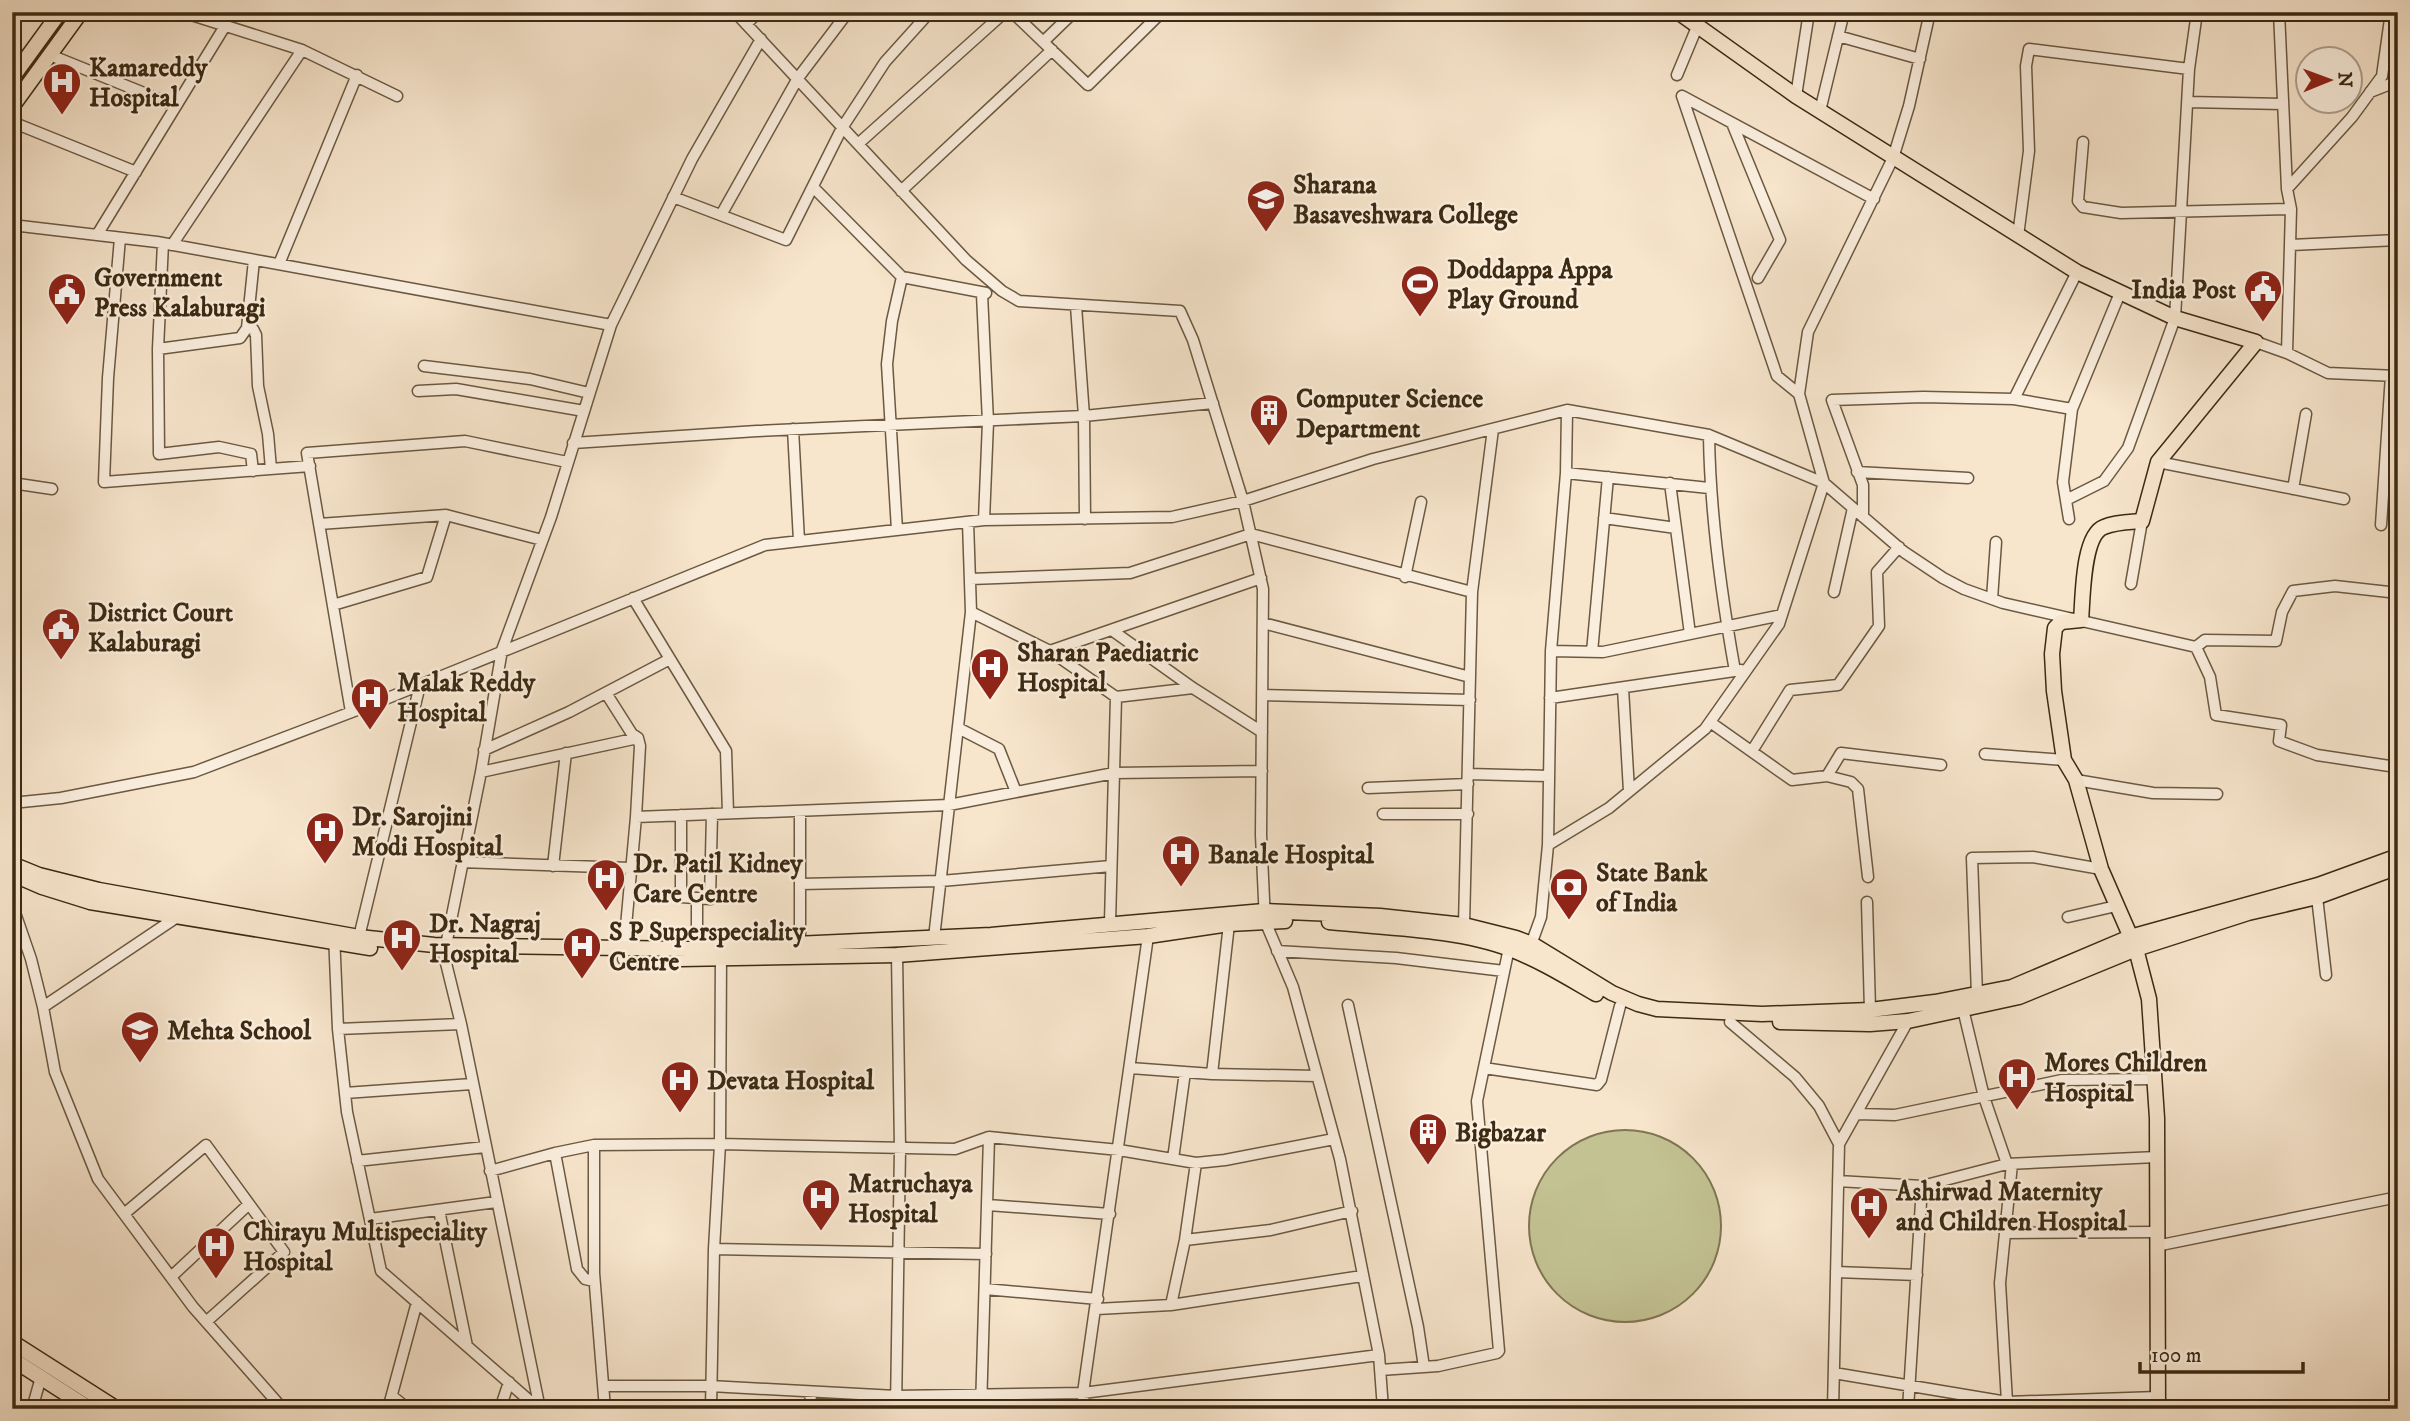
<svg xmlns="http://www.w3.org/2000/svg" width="2410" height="1421" font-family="'IM FELL DW Pica',serif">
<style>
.green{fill:#c3c293;stroke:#807653;stroke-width:2}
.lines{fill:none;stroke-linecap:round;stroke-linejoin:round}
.minor-casing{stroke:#6b5941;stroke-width:13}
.major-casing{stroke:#3c2a13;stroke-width:17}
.minor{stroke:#faeede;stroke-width:10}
.major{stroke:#f7e5cc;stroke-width:14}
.labels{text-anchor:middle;stroke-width:5;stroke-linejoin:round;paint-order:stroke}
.poi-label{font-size:26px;font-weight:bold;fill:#3c2a13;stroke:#faeede;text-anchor:start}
</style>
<rect width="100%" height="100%" fill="#f7e5cc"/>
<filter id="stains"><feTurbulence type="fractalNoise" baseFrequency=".00286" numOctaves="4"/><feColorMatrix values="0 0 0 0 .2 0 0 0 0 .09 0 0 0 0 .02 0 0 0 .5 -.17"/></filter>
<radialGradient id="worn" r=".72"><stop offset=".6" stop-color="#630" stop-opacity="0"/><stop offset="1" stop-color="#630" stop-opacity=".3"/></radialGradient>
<path class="green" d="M1529 1226a96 96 0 1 1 192 0a96 96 0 1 1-192 0Z"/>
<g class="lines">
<g class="minor-casing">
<path id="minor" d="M182,12l120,38 95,46
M735,12l231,248 36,31 17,10 161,10 13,29 50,161 20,88 -2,246 4,86 28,66 47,172 39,196 4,54
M1012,12l76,73 74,-73
M1905,12l24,5
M2279,12l8,177 4,20 -4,144
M746,24l13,-12
M1838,36l82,23
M1043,42l31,-30
M50,55l126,51
M1677,75l20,-48
M2370,92l28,-11
M1682,96l95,280 22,18
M1682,96l192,103
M1796,96l13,-84
M2188,102l95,2
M1820,111l24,-99
M12,122l124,50
M1732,123l48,117 -22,38
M2083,142l-5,59 5,6 38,6 170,-4
M858,144l147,-132
M814,188l88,89 84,16
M2287,189l65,-72 30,-41 9,-64
M901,191l151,-141
M673,197l113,43 56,-112 43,-66 45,-50
M721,215l77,-137 50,-66
M12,225l145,17 454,83
M97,235l128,-209
M2018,236l11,-85 -3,-85 3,-17 160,20
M120,238l-12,140 -4,104 206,-16
M163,243l-5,106 1,105 60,-7 32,7 2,17
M172,245l130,-195
M2291,245l107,-5
M279,264l78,-189
M982,294l6,128 -4,98
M1076,306l8,110 1,103
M247,328l6,1 3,6 2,51 10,48 3,35
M2256,342l31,11 41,20 69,3
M158,349l82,-11 7,-10 7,-68
M424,366l106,13 59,14
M418,391l38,-2 128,22
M2014,399l63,-127
M793,429l6,112
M1709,435c1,79 12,158 26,236
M573,443l184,-12 327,-15 129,-13
M2158,462l186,37
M1857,472l111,6
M1566,473l143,15
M12,483l40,6
M1670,483l20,151
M2293,489l13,-75
M2066,500l38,-19 24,-33 47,-130 14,-249 8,-57
M1863,517v-32l-31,-85 91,-3 91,2 58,10 48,-116
M1604,518l72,10
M2069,519l-6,-37 9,-73
M319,524l127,-9 96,25
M2381,525l10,-150
M897,530l-10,-166 5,-43 10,-44
M1405,577l16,-75
M970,579l160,-6 121,-39 221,58 -8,333
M2131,584l11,-63
M1472,592l21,-163
M1834,592l19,-84
M633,598l93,153 2,62
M1992,599l4,-57
M333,605l94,-28 19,-62
M971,612l79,39
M1263,623l207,54
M1113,631l80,57 69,44
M2398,639v142
M2196,647l14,30 6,38 65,10 -2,16 38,14 79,12
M1551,651l52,1 179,-37
M1592,652l16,-175
M1623,688l6,103
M606,693l26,41 6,4
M1262,695l208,5
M1116,697l77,-9
M1550,698l191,-28
M351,712l-44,-259 158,-12 102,21
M1710,722l82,58 35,-4 14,-23 100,12
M958,728l41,21 17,43
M484,750l85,-38 101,-53
M1752,751l38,-61 48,-5 41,-59 -2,-54 22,-25
M1985,754l79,6
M481,772l157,-34 2,8 -4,71
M1469,774l80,2
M1827,776l24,6 7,7 10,88
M2076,780l77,13 64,1
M1368,788l100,-4
M12,803l49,-5 133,-26 184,-70 387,-157 219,-25 188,-3 71,-16 130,-42 194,-49 142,25 115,48 80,69 39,26 21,11 39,14 193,44 9,-7 71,1 6,-29 11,-21 42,-5 63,7
M1383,814h85
M681,815v82l29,2 2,-85
M1548,845l61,-37 96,-79 74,-105 45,-141 -25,-89 9,-62 85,-174 16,-52 21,-94
M461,862l169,6
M553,866l13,-113
M800,884l141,-3 170,-15
M2317,897l9,78
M697,898v51
M1867,902l3,108
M12,904l19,55 12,48 12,65 43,107 95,128 90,102
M2068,917l48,-11
M1110,923l6,-226 -66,-46 211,-73
M334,934l4,95 9,83 34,159 158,138
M359,937l61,-252
M934,938l37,-326 -3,-90
M800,944v-133
M1529,950l12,-33 7,-72 3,-194 15,-178 1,-63
M1277,951l119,7 108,13
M623,959l13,-142 313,-12 165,-32 148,-2
M1977,995l-5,-137 61,-1 68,12
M1348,1005l70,322 6,40
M43,1007l134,-90v-4
M1963,1009l21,88 23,67
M1730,1022l65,55 24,29 20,38 69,-123
M338,1029l123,-5
M1130,1068l82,6 105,2
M1484,1068l113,17 4,-5 19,-74
M1212,1074l17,-150
M345,1093l127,-9
M1857,1114l38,1 167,-35 93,-1
M594,1145v128l11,136
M555,1153l22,116 8,10 9,2
M1173,1159l12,-87
M357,1161l128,-14
M490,1171l65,-18 39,-8 126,-1 235,5 34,-12 130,13 77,13 29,-3 109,-21
M1838,1181l84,5
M988,1205l122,9
M439,1210l28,136
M124,1214l82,-69 78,107 -78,70
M370,1219l126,-17
M2005,1233l151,-1
M1185,1240l86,-10 81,-19
M2156,1246l242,-49
M714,1249l272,5
M1836,1272l81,3
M171,1277l78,-73
M985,1289l113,10
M1171,1305l14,-65 11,-77
M1097,1309l74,-4 191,-29
M1380,1370l58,-4 59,-13 2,-2 -22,-250 32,-153
M1834,1373l173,29 151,-5
M604,1386h106l186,10 187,-3 296,-38
M392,1396l16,13
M2007,1402l-7,-119 12,-119
M32,1409l9,-32
M388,1409l29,-107
M500,1409l9,-27
M540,1409l-79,-385 -17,-69 37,-183 21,-122 49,-133 60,-192 81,-166 69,-120
M711,1409l3,-160 6,-105 1,-191
M810,1409l1,-17
M896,1409l4,-261 -3,-193
M981,1409l8,-272
M1084,1409l-1,-16 65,-457
M1793,1409l40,-2
M1833,1409l6,-265
M1908,1409l14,-223 85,-22 150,-7"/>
</g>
<g class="major-casing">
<path id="major" d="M1678,12l118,84 281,176 98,46 81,24 -98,120 -16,59c-12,1 -27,1 -38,6 -22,8 -21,73 -23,93l-20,2 -6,6 -3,26 2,37 10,69 12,20 25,89 35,80 13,50 8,119 1,291
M12,78l48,-66
M12,107l69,-95
M12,864l27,11 60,15 260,47 75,8 254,4 303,-14 273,-24 116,5 84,9 52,13 16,6 80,49 26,11 19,5 105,5 108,-4 65,-8 77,-15 118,-50 188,-52 80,-29
M12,874l30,13 48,15 280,46
M1329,922c57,6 129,7 181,27 31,12 58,29 86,45
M680,959l217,-4 251,-19 81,-12 56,-3
M1780,1022l90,2 38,-3 111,-24 117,-48 112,-36 69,-16 81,-30
M12,1342l105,67
M12,1359l78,50"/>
</g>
<use href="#minor" class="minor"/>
<use href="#major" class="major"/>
</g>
<defs>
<g id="hospital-pin" transform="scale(2.0125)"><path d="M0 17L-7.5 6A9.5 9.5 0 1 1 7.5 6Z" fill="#8f2418" stroke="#faeede"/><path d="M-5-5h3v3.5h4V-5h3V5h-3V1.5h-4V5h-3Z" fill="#fff"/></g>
<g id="university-pin" transform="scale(2.0125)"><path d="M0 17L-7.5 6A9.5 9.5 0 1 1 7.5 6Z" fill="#8f2418" stroke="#faeede"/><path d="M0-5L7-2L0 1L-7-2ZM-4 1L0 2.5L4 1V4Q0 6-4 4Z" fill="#fff"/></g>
<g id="stadium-pin" transform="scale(2.0125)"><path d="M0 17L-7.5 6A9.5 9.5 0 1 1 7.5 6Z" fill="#8f2418" stroke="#faeede"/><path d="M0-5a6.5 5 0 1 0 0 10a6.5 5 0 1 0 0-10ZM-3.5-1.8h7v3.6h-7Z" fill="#fff"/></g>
<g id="civic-pin" transform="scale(2.0125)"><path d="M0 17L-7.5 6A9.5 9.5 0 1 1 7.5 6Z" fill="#8f2418" stroke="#faeede"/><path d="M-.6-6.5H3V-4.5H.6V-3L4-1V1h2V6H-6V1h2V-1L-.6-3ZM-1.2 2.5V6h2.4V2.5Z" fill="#fff"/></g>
<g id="building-pin" transform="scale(2.0125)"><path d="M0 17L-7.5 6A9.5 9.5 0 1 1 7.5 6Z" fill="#8f2418" stroke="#faeede"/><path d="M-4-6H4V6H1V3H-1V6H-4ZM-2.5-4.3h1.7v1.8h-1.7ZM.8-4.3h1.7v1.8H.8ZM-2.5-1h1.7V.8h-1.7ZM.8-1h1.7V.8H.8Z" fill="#fff"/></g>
<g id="bank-pin" transform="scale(2.0125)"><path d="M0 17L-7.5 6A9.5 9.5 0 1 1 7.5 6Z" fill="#8f2418" stroke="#faeede"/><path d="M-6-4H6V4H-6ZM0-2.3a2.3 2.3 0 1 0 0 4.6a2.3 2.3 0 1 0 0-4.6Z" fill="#fff"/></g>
<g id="school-pin" transform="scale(2.0125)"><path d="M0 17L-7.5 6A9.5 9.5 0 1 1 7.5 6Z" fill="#8f2418" stroke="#faeede"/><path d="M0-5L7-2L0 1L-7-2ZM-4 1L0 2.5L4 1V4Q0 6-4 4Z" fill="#fff"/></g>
</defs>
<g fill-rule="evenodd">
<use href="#hospital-pin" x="62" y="82"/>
<use href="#university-pin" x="1266" y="199"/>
<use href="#stadium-pin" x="1420" y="284"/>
<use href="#civic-pin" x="2263" y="289"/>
<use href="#civic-pin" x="67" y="292"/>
<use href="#building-pin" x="1269" y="413"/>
<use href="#civic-pin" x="61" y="627"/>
<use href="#hospital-pin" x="990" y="667"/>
<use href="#hospital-pin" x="370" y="697"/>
<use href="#hospital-pin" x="325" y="831"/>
<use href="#hospital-pin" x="1181" y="854"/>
<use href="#hospital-pin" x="606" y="878"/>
<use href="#bank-pin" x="1569" y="887"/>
<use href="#hospital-pin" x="402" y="938"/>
<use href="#hospital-pin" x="582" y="946"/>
<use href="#school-pin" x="140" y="1030"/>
<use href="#hospital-pin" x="2017" y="1077"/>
<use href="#hospital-pin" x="680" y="1080"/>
<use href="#building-pin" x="1428" y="1132"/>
<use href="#hospital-pin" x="821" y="1198"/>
<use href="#hospital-pin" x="1869" y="1206"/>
<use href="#hospital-pin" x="216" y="1246"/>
</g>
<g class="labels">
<g class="poi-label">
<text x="89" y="76">Kamareddy<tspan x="89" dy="30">Hospital</tspan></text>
<text x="1293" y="193">Sharana<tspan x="1293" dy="30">Basaveshwara College</tspan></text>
<text x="1447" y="278">Doddappa Appa<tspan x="1447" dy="30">Play Ground</tspan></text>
<text x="94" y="286">Government<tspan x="94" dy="30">Press Kalaburagi</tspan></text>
<text x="2236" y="298" text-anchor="end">India Post</text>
<text x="1296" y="407">Computer Science<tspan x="1296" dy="30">Department</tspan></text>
<text x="88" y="621">District Court<tspan x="88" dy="30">Kalaburagi</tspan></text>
<text x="1017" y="661">Sharan Paediatric<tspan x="1017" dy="30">Hospital</tspan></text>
<text x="397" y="691">Malak Reddy<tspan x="397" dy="30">Hospital</tspan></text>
<text x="352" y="825">Dr. Sarojini<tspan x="352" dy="30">Modi Hospital</tspan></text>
<text x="1208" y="863">Banale Hospital</text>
<text x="633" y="872">Dr. Patil Kidney<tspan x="633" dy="30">Care Centre</tspan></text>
<text x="1596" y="881">State Bank<tspan x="1596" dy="30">of India</tspan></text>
<text x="429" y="932">Dr. Nagraj<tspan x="429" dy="30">Hospital</tspan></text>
<text x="609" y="940">S P Superspeciality<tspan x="609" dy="30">Centre</tspan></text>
<text x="167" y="1039">Mehta School</text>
<text x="2044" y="1071">Mores Children<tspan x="2044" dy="30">Hospital</tspan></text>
<text x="707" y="1089">Devata Hospital</text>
<text x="1455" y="1141">Bigbazar</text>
<text x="848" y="1192">Matruchaya<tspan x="848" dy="30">Hospital</tspan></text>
<text x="1896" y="1200">Ashirwad Maternity<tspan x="1896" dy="30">and Children Hospital</tspan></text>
<text x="243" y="1240">Chirayu Multispeciality<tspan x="243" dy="30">Hospital</tspan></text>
</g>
</g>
<rect width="2410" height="1421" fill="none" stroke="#f7e5cc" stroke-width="42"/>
<rect x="14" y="14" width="2382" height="1393" fill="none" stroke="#3c2a13" stroke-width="3.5"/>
<rect x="21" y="21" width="2368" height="1379" fill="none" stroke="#3c2a13" stroke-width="2"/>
<g transform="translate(2329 80) rotate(89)"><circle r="33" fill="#faeede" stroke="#aea08d" stroke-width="2"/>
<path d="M0-5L12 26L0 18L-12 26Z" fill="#8f2418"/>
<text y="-10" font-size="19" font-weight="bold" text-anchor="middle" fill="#3c2a13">N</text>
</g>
<path d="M2140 1362v10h163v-10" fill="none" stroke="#3c2a13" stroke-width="3.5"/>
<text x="2151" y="1362" font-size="21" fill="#3c2a13" stroke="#faeede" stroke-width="5" paint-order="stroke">100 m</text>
<rect width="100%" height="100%" filter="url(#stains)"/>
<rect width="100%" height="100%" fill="url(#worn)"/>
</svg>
